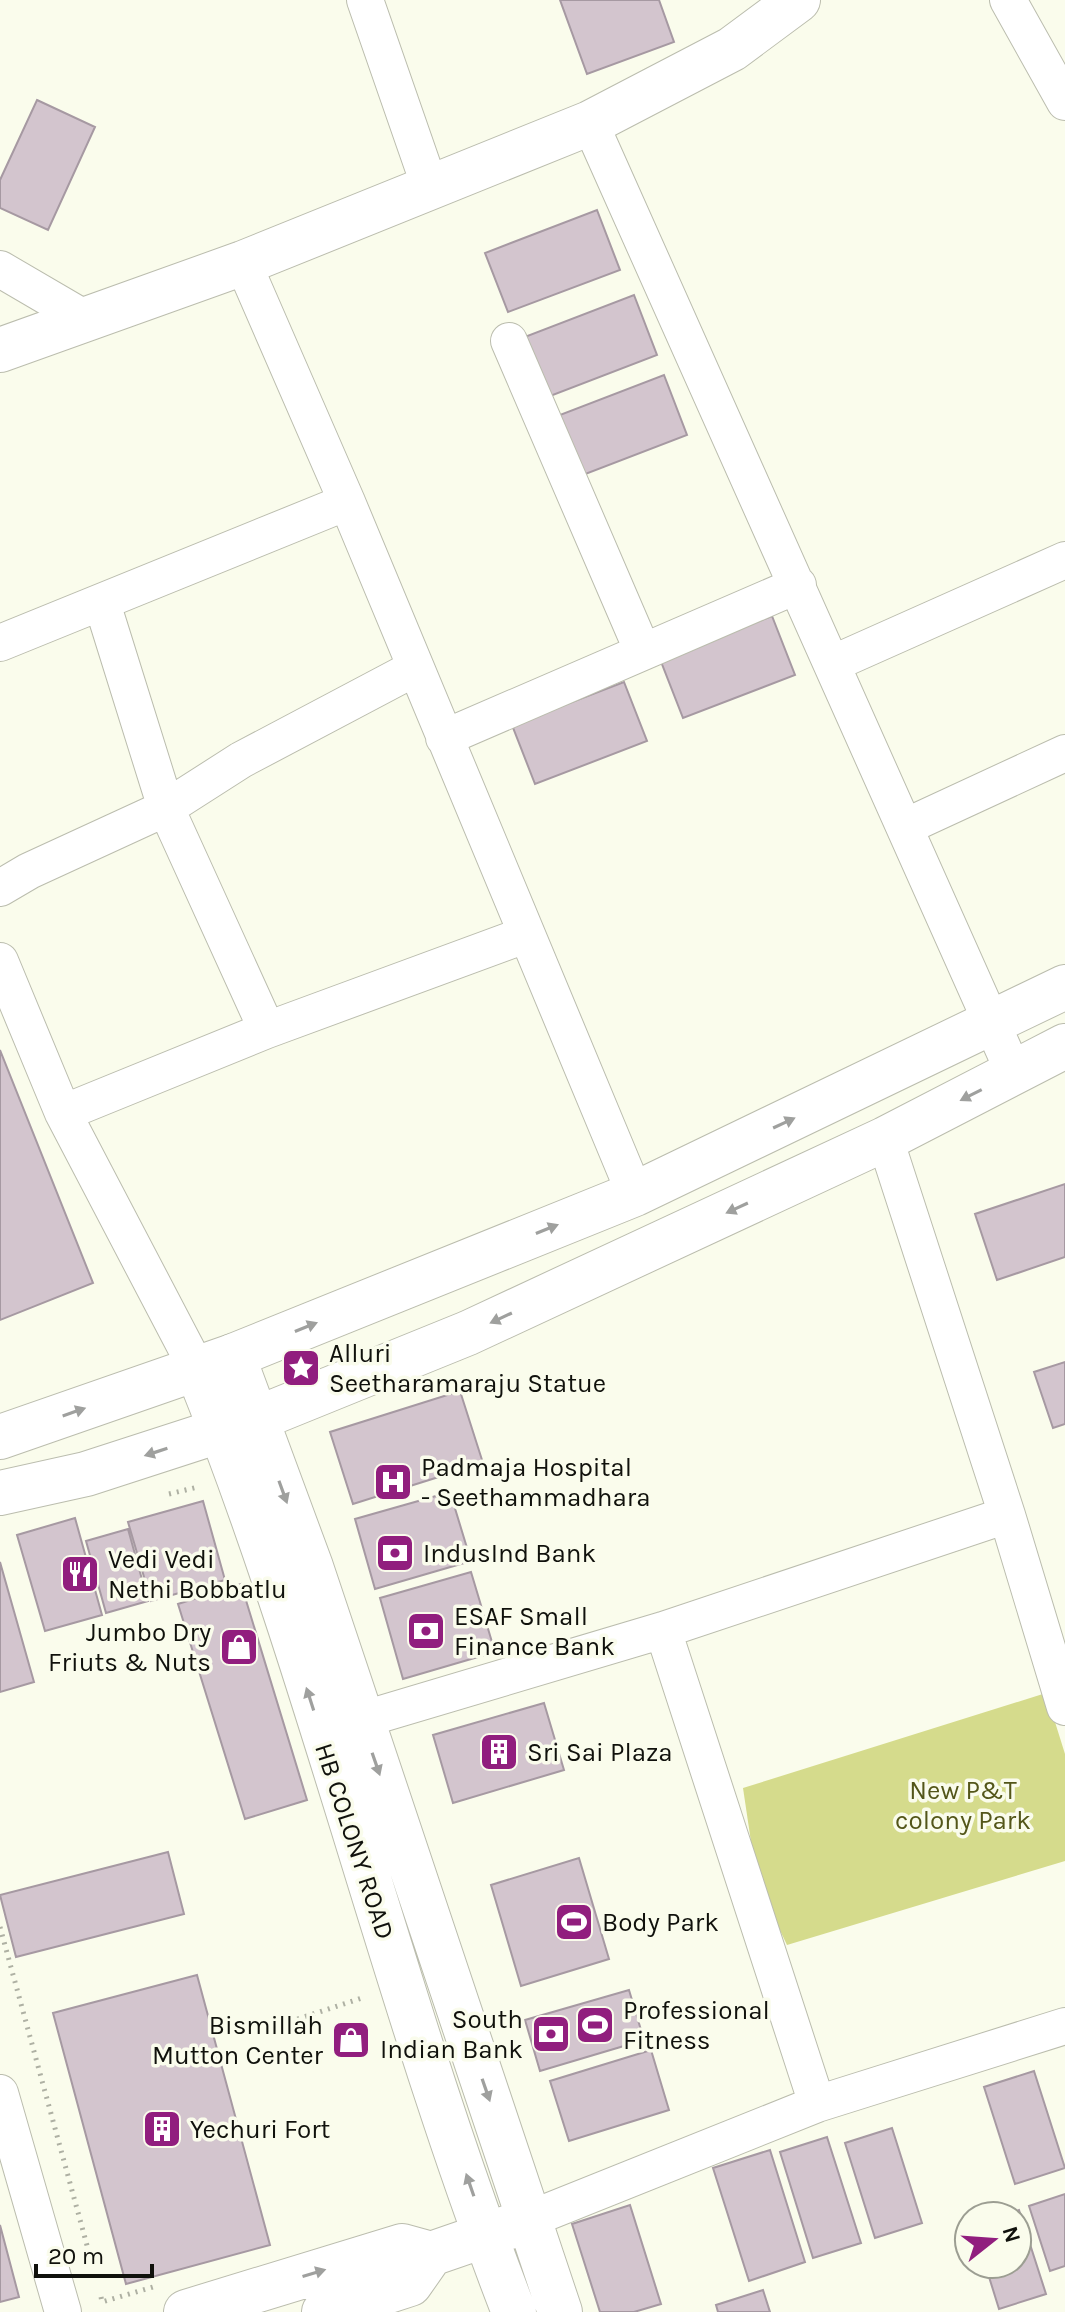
<svg xmlns="http://www.w3.org/2000/svg" width="1065" height="2312" font-family="Karla,sans-serif">
<style>
.green{fill:#d5db8c}
.building{fill:#d3c5ce;stroke:#a699a2;stroke-width:2}
.lines{fill:none;stroke-linecap:round;stroke-linejoin:round}
.minor-casing{stroke:#bbbdae;stroke-width:38}
.tertiary-casing{stroke:#bbbdae;stroke-width:46}
.secondary-casing{stroke:#bbbdae;stroke-width:46}
.path{stroke:#aeb0a3;stroke-width:5;stroke-dasharray:2 6;stroke-linecap:butt}
.minor{stroke:#fff;stroke-width:36}
.tertiary{stroke:#fff;stroke-width:44}
.secondary{stroke:#fff;stroke-width:44}
.oneway{fill:#9fa09e}
.labels{text-anchor:middle;stroke-width:7;stroke-linejoin:round;paint-order:stroke}
.poi-label{font-size:26px;fill:#10110c;stroke:#fafcec;text-anchor:start}
.park-label{font-size:26px;fill:#535619;stroke:#fafcec}
.street-label{font-size:26px;fill:#10110c;stroke:#fafcec}
</style>
<rect width="100%" height="100%" fill="#fafcec"/>
<path class="green" d="M1046,1693l19,61v107l-278,84 -30,-63 -14,-94z"/>
<path class="building" d="M560,0h99l15,42 -87,32z
M37,100l58,27 -47,103 -48,-22v-28z
M597,210l23,60 -112,42 -23,-59z
M634,295l23,60 -112,43 -23,-60z
M664,375l23,60 -112,43 -23,-60z
M772,616l23,59 -112,43 -23,-59z
M624,682l23,59 -112,43 -23,-59z
M0,1050l93,233 -93,37z
M1065,1184v73l-68,23 -22,-66z
M1065,1362v62l-12,4 -19,-56z
M460,1391l23,72 -130,41 -23,-72z
M450,1492l21,69 -96,28 -20,-70z
M203,1501l22,79 -74,21 -23,-79z
M75,1518l27,97 -57,16 -28,-96z
M128,1529l20,72 -42,12 -20,-72z
M0,1562l34,120 -34,10z
M471,1572l24,80 -92,27 -23,-81z
M241,1584l66,216 -62,19 -67,-215z
M544,1703l20,67 -111,33 -20,-68z
M168,1852l16,62 -168,43 -16,-62z
M579,1858l30,101 -88,27 -30,-101z
M197,1975l73,270 -144,39 -73,-271z
M629,1990l15,50 -104,31 -15,-51z
M651,2050l18,60 -100,31 -19,-60z
M1034,2071l31,97 -50,16 -31,-97z
M892,2128l30,95 -47,15 -30,-95z
M827,2137l34,106 -48,15 -33,-106z
M770,2150l35,112 -56,19 -36,-113z
M1065,2194v72l-15,5 -21,-65z
M630,2205l31,99 -27,8h-34l-28,-88z
M1019,2210l27,84 -47,15 -14,-45h32v-48h-16z
M0,2225l19,72 -19,5z
M763,2290l7,22h-52l-2,-7z"/>
<g class="lines">
<g class="minor-casing">
<path id="minor" d="M365,0l66,190
M1008,0l57,102
M590,123l424,950
M243,263l104,239 288,692
M0,269l89,52
M509,341l134,311
M102,603l64,205 101,222
M0,643l347,-141
M834,663l231,-103
M444,738l354,-153
M905,827l160,-74
M0,888l29,-17 137,-63 75,-48 174,-92
M0,961l63,152 134,256
M63,1113l204,-83 258,-95
M885,1139l122,376 58,192
M663,1630l154,474
M361,1720l302,-90 344,-115
M0,2093l63,219
M530,2219l287,-115 248,-78"/>
</g>
<g class="tertiary-casing">
<path id="tertiary" d="M197,1369c124,308 197,634 317,943
M256,1419l212,-86 417,-194 180,-93
M186,2312l216,-66 29,8 84,-29
M324,2312l86,-28 21,-30
M560,2312l-249,-745 -78,-211 402,-162 430,-207"/>
</g>
<g class="secondary-casing">
<path id="secondary" d="M0,350l243,-87 347,-140 142,-74 66,-49
M0,1437l233,-81
M0,1493l86,-19 170,-55"/>
</g>
<path class="path" d="M169,1494l29,-7
M0,1927l88,322
M267,2029l95,-31
M101,2297l1,5 51,-15"/>
<use href="#minor" class="minor"/>
<use href="#tertiary" class="tertiary"/>
<use href="#secondary" class="secondary"/>
</g>
<defs><path id="oneway-solid" d="M-6-.8H1V-3.2L6.5 0L1 3.2V.8H-6Z" transform="scale(2)"/></defs>
<g class="oneway">
<use href="#oneway-solid" transform="translate(971 1095) rotate(153)"/>
<use href="#oneway-solid" transform="translate(784 1123) rotate(-25)"/>
<use href="#oneway-solid" transform="translate(737 1208) rotate(155)"/>
<use href="#oneway-solid" transform="translate(547 1229) rotate(-22)"/>
<use href="#oneway-solid" transform="translate(501 1318) rotate(155)"/>
<use href="#oneway-solid" transform="translate(306 1327) rotate(-22)"/>
<use href="#oneway-solid" transform="translate(74 1412) rotate(-19)"/>
<use href="#oneway-solid" transform="translate(156 1452) rotate(162)"/>
<use href="#oneway-solid" transform="translate(283 1492) rotate(70)"/>
<use href="#oneway-solid" transform="translate(310 1699) rotate(-108)"/>
<use href="#oneway-solid" transform="translate(376 1764) rotate(71)"/>
<use href="#oneway-solid" transform="translate(486 2090) rotate(71)"/>
<use href="#oneway-solid" transform="translate(470 2185) rotate(-109)"/>
<use href="#oneway-solid" transform="translate(314 2273) rotate(-17)"/>
</g>
<defs>
<g id="sight-square" transform="scale(2)"><rect x="-9" y="-9" width="18" height="18" rx="4" fill="#911e7e" stroke="#fafcec"/><path d="M0-6L1.8-2.2L6-1.7L2.9 1.2L3.7 5.4L0 3.3L-3.7 5.4L-2.9 1.2L-6-1.7L-1.8-2.2Z" fill="#fff"/></g>
<g id="hospital-square" transform="scale(2)"><rect x="-9" y="-9" width="18" height="18" rx="4" fill="#911e7e" stroke="#fafcec"/><path d="M-5-5h3v3.5h4V-5h3V5h-3V1.5h-4V5h-3Z" fill="#fff"/></g>
<g id="bank-square" transform="scale(2)"><rect x="-9" y="-9" width="18" height="18" rx="4" fill="#911e7e" stroke="#fafcec"/><path d="M-6-4H6V4H-6ZM0-2.3a2.3 2.3 0 1 0 0 4.6a2.3 2.3 0 1 0 0-4.6Z" fill="#fff"/></g>
<g id="restaurant-square" transform="scale(2)"><rect x="-9" y="-9" width="18" height="18" rx="4" fill="#911e7e" stroke="#fafcec"/><path d="M-5-6h1v4h1v-4h1v4h1v-4h1v5L-1.5 .5V6h-2V.5L-5-1ZM5-6V6H3V1.5H1.5Q1.5-4 5-6Z" fill="#fff"/></g>
<g id="shop-square" transform="scale(2)"><rect x="-9" y="-9" width="18" height="18" rx="4" fill="#911e7e" stroke="#fafcec"/><path d="M-5-2.5h2.3a2.7 3.5 0 0 1 5.4 0H5L5.5 6h-11ZM-1.5-2.5h3a1.5 2.3 0 0 0-3 0Z" fill="#fff"/></g>
<g id="building-square" transform="scale(2)"><rect x="-9" y="-9" width="18" height="18" rx="4" fill="#911e7e" stroke="#fafcec"/><path d="M-4-6H4V6H1V3H-1V6H-4ZM-2.5-4.3h1.7v1.8h-1.7ZM.8-4.3h1.7v1.8H.8ZM-2.5-1h1.7V.8h-1.7ZM.8-1h1.7V.8H.8Z" fill="#fff"/></g>
<g id="stadium-square" transform="scale(2)"><rect x="-9" y="-9" width="18" height="18" rx="4" fill="#911e7e" stroke="#fafcec"/><path d="M0-5a6.5 5 0 1 0 0 10a6.5 5 0 1 0 0-10ZM-3.5-1.8h7v3.6h-7Z" fill="#fff"/></g>
</defs>
<g fill-rule="evenodd">
<use href="#sight-square" x="301" y="1368"/>
<use href="#hospital-square" x="393" y="1482"/>
<use href="#bank-square" x="395" y="1553"/>
<use href="#restaurant-square" x="80" y="1574"/>
<use href="#bank-square" x="426" y="1631"/>
<use href="#shop-square" x="239" y="1647"/>
<use href="#building-square" x="499" y="1752"/>
<use href="#stadium-square" x="574" y="1922"/>
<use href="#stadium-square" x="595" y="2025"/>
<use href="#bank-square" x="551" y="2034"/>
<use href="#shop-square" x="351" y="2040"/>
<use href="#building-square" x="162" y="2129"/>
</g>
<g class="labels">
<g class="poi-label">
<text x="329" y="1362">Alluri<tspan x="329" dy="30">Seetharamaraju Statue</tspan></text>
<text x="421" y="1476">Padmaja Hospital<tspan x="421" dy="30">- Seethammadhara</tspan></text>
<text x="423" y="1562">IndusInd Bank</text>
<text x="108" y="1568">Vedi Vedi<tspan x="108" dy="30">Nethi Bobbatlu</tspan></text>
<text x="454" y="1625">ESAF Small<tspan x="454" dy="30">Finance Bank</tspan></text>
<text x="211" y="1641" text-anchor="end">Jumbo Dry<tspan x="211" dy="30">Friuts &amp; Nuts</tspan></text>
<text x="527" y="1761">Sri Sai Plaza</text>
<text x="602" y="1931">Body Park</text>
<text x="623" y="2019">Professional<tspan x="623" dy="30">Fitness</tspan></text>
<text x="523" y="2028" text-anchor="end">South<tspan x="523" dy="30">Indian Bank</tspan></text>
<text x="323" y="2034" text-anchor="end">Bismillah<tspan x="323" dy="30">Mutton Center</tspan></text>
<text x="190" y="2138">Yechuri Fort</text>
</g>
<g class="park-label">
<text x="963" y="1799">New P&amp;T<tspan x="963" dy="30">colony Park</tspan></text>
</g>
<g class="street-label">
<text transform="translate(355 1841) rotate(72)" y="9">HB COLONY ROAD</text>
</g>
</g>
<g transform="translate(993 2240) rotate(73)"><circle r="38" fill="#fafcec" stroke="#9c9e92" stroke-width="2"/>
<path d="M0-6L14 30L0 20L-14 30Z" fill="#911e7e"/>
<text y="-12" font-size="22" font-weight="bold" text-anchor="middle" fill="#10110c">N</text>
</g>
<path d="M36 2264v12h116v-12" fill="none" stroke="#10110c" stroke-width="4"/>
<text x="48" y="2264" font-size="24" fill="#10110c" stroke="#fafcec" stroke-width="6" paint-order="stroke">20 m</text>
</svg>
